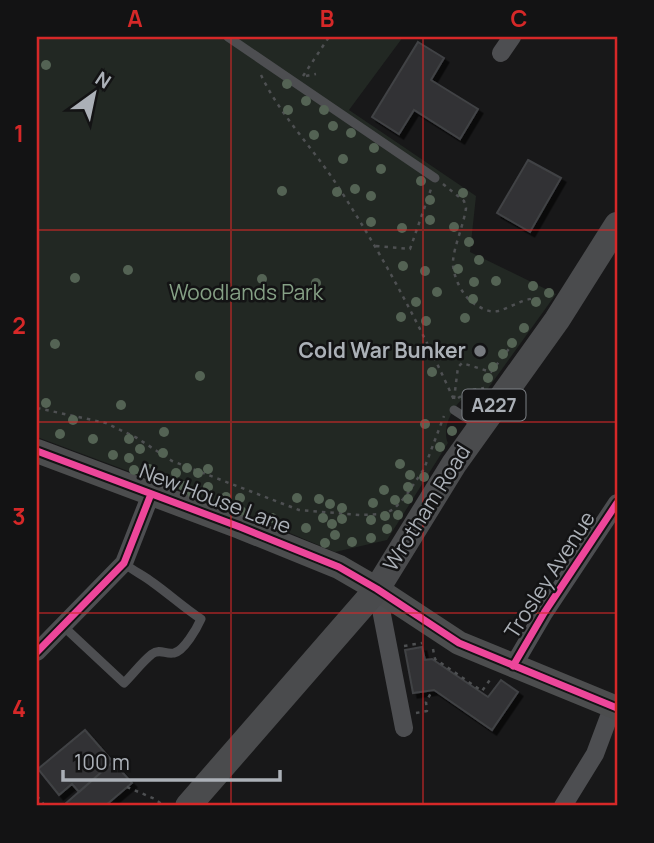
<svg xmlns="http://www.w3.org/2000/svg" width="654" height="843" font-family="Manrope,sans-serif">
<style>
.green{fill:#222823}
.building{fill:#323334;stroke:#414245;stroke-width:2;filter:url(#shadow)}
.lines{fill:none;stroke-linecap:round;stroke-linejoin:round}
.path{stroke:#4e5052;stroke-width:2.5;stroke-dasharray:3.5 5;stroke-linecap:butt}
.lane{stroke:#4d4e51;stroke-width:9}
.street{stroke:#4d4e51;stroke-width:18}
.secondary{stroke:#4c4d4e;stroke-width:24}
.primary{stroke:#4a4b4d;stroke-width:26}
.cycleway-casing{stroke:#131314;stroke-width:11}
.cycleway{stroke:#ed469a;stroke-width:7}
.tree{fill:#546354}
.grid{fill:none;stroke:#d62828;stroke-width:2;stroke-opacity:0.55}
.poi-dot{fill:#787b80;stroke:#131314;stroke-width:2.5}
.labels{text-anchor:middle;stroke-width:5;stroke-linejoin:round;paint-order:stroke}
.shield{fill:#131314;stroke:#7d8186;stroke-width:2}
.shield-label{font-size:19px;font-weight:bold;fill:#abb0b7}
.park-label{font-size:21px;fill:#85a085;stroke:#131314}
.poi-label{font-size:21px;font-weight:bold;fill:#abb0b7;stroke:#131314;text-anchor:end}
.street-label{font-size:21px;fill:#abb0b7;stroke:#131314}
.neatline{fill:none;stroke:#d62828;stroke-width:2.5}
.grid-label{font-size:23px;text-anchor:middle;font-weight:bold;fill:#d62828}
</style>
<defs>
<filter id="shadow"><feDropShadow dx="4.5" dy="4.5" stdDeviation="0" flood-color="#0009"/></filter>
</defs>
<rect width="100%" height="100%" fill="#181819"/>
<path class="green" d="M37,37h366l-54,73 127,86 -6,56 86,42 -72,100c-22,-9 -45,31 -36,49l-61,97 -52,12 -81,-34 -217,-81z"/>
<path class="building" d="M418,42l26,16 -13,22 47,29 -18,30 -46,-29 -15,24 -27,-17z
M528,160l33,18 -31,54 -33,-19z
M422,647l3,13 7,-1 56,38 13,-17 17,12 -26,38 -58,-40 -21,3 -8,-43z
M85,730l28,32 -34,30 -7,-8 -13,11 -21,-26z
M113,762l19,21 -27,23h-38l-2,-2z"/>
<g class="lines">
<path class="path" d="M261,75c19,40 52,73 76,110 45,69 83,140 117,215
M303,76l26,-39
M306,76l10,-2
M443,184l21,17 2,7c-2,16 -12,38 -13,53 -1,14 9,34 20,42 8,5 16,10 25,8 15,-4 31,-17 46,-11
M376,246l34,3 21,-60
M458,398l14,-8 12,-2
M454,399l4,-32 4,-4 29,9 24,-31
M37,408l69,15 31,15 35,23 127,49 61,5 24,-1 10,-5 11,-12 19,-28 20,-53
M404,646l18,-3
M433,649l2,10 47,32 10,-14
M416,713l11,-2 -1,-9 6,-11
M127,787l28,12 9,7
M37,796l8,10"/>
<path class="lane" d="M228,37l207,141
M454,410l23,15
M64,627l60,56c9,-9 18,-21 28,-29 8,-6 14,1 22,-1 10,-2 23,-25 27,-34 -18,-12 -32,-25 -49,-37 -9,-7 -19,-11 -28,-19"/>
<path class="street" d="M501,53l11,-16
M377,589l27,139
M37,652l87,-89 27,-69
M513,666l31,-53 73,-110
M563,806l32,-52 18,-48"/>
<path class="secondary" d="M37,451l203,76 99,40 38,22 82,54 158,65"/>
<path class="primary" d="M188,806l189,-217 77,-125 103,-144 60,-95"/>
<g class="cycleway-casing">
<path id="cycleway" d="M37,451l203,76 99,40 38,22 82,54 158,65
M37,652l87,-89 27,-69
M513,666l31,-53 73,-110"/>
</g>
<use href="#cycleway" class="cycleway"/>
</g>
<g class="tree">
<circle cx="46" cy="65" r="5"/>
<circle cx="287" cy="84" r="5"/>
<circle cx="306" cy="101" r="5"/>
<circle cx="288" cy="110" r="5"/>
<circle cx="324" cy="110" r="5"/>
<circle cx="333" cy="126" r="5"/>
<circle cx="351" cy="133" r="5"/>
<circle cx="314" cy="135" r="5"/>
<circle cx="374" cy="148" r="5"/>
<circle cx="343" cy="159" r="5"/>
<circle cx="381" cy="169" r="5"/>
<circle cx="421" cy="181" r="5"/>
<circle cx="355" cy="189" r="5"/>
<circle cx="282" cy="191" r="5"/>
<circle cx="337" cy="192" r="5"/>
<circle cx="463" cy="193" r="5"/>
<circle cx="371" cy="196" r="5"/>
<circle cx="430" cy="200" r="5"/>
<circle cx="430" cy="220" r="5"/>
<circle cx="371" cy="222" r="5"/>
<circle cx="454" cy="227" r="5"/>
<circle cx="402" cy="228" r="5"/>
<circle cx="469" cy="242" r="5"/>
<circle cx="479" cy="260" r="5"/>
<circle cx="403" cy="266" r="5"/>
<circle cx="458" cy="269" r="5"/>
<circle cx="128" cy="270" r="5"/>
<circle cx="425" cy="271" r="5"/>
<circle cx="75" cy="278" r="5"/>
<circle cx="262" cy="279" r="5"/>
<circle cx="496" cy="281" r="5"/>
<circle cx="474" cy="282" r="5"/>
<circle cx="316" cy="283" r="5"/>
<circle cx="533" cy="286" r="5"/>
<circle cx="437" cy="292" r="5"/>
<circle cx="549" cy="293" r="5"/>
<circle cx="473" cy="299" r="5"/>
<circle cx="416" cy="302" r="5"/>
<circle cx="536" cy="302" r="5"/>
<circle cx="401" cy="317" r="5"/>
<circle cx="465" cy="318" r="5"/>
<circle cx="426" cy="321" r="5"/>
<circle cx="524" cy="328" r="5"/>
<circle cx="512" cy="343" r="5"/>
<circle cx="55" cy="344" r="5"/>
<circle cx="418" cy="350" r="5"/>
<circle cx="503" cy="354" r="5"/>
<circle cx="493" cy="367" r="5"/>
<circle cx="432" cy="372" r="5"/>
<circle cx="200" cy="376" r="5"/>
<circle cx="488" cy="378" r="5"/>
<circle cx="474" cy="399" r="5"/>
<circle cx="46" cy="403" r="5"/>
<circle cx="121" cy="405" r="5"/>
<circle cx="73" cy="420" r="5"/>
<circle cx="425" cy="424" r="5"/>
<circle cx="452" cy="431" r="5"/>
<circle cx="164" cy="432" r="5"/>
<circle cx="60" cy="434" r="5"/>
<circle cx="93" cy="439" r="5"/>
<circle cx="129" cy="439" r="5"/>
<circle cx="440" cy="447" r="5"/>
<circle cx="140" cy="449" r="5"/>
<circle cx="163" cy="453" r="5"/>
<circle cx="113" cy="455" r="5"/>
<circle cx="129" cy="458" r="5"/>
<circle cx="400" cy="464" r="5"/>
<circle cx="187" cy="468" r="5"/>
<circle cx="149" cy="469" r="5"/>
<circle cx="208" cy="469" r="5"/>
<circle cx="134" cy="470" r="5"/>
<circle cx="176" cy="473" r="5"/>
<circle cx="198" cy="473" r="5"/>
<circle cx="410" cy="475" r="5"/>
<circle cx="424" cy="477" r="5"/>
<circle cx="170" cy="482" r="5"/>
<circle cx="183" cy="486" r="5"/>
<circle cx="208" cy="487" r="5"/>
<circle cx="408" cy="487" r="5"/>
<circle cx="384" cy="490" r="5"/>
<circle cx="192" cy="493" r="5"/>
<circle cx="226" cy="497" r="5"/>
<circle cx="240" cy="498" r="5"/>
<circle cx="297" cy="498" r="5"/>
<circle cx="319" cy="499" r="5"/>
<circle cx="408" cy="499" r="5"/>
<circle cx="395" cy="500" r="5"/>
<circle cx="373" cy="503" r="5"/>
<circle cx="330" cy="504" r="5"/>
<circle cx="342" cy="508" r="5"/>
<circle cx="241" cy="511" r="5"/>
<circle cx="398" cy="515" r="5"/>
<circle cx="385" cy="516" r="5"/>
<circle cx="272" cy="518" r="5"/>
<circle cx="323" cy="518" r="5"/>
<circle cx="342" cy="519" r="5"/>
<circle cx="371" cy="520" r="5"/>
<circle cx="332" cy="524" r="5"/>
<circle cx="306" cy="528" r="5"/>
<circle cx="387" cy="529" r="5"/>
<circle cx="335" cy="535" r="5"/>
<circle cx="371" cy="538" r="5"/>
<circle cx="352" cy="542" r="5"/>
<circle cx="325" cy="543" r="5"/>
</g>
<path class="grid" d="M231,37v769M423,37v769M37,230h580M37,422h580M37,613h580"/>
<circle class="poi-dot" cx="480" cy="351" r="7"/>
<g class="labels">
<rect class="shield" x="462.5" y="389.5" width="63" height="31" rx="5"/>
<g class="shield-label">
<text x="494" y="412">A227</text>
</g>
<g class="park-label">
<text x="246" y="300">Woodlands Park</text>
</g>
<g class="poi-label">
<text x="466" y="358">Cold War Bunker</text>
</g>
<g class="street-label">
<text transform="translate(215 499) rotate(21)" y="7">New House Lane</text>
<text transform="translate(427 508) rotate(-58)" y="7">Wrotham Road</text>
<text transform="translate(550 575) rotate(-57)" y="7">Trosley Avenue</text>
</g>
</g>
<rect width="654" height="843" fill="none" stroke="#131314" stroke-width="77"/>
<g transform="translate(94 94) rotate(33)" stroke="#131314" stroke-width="5" paint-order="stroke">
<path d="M0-5L12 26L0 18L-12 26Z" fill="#abb0b7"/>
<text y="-10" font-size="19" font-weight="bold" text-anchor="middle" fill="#abb0b7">N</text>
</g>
<path d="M63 770v10h217v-10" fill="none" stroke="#abb0b7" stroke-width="3.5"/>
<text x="74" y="770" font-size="21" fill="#abb0b7" stroke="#131314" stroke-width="5" paint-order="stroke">100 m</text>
<rect x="38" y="38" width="578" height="766" class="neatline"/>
<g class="grid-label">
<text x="135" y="27">A</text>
<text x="327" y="27">B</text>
<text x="519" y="27">C</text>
<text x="19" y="142">1</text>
<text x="19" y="334">2</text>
<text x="19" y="525">3</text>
<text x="19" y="717">4</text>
</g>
</svg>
